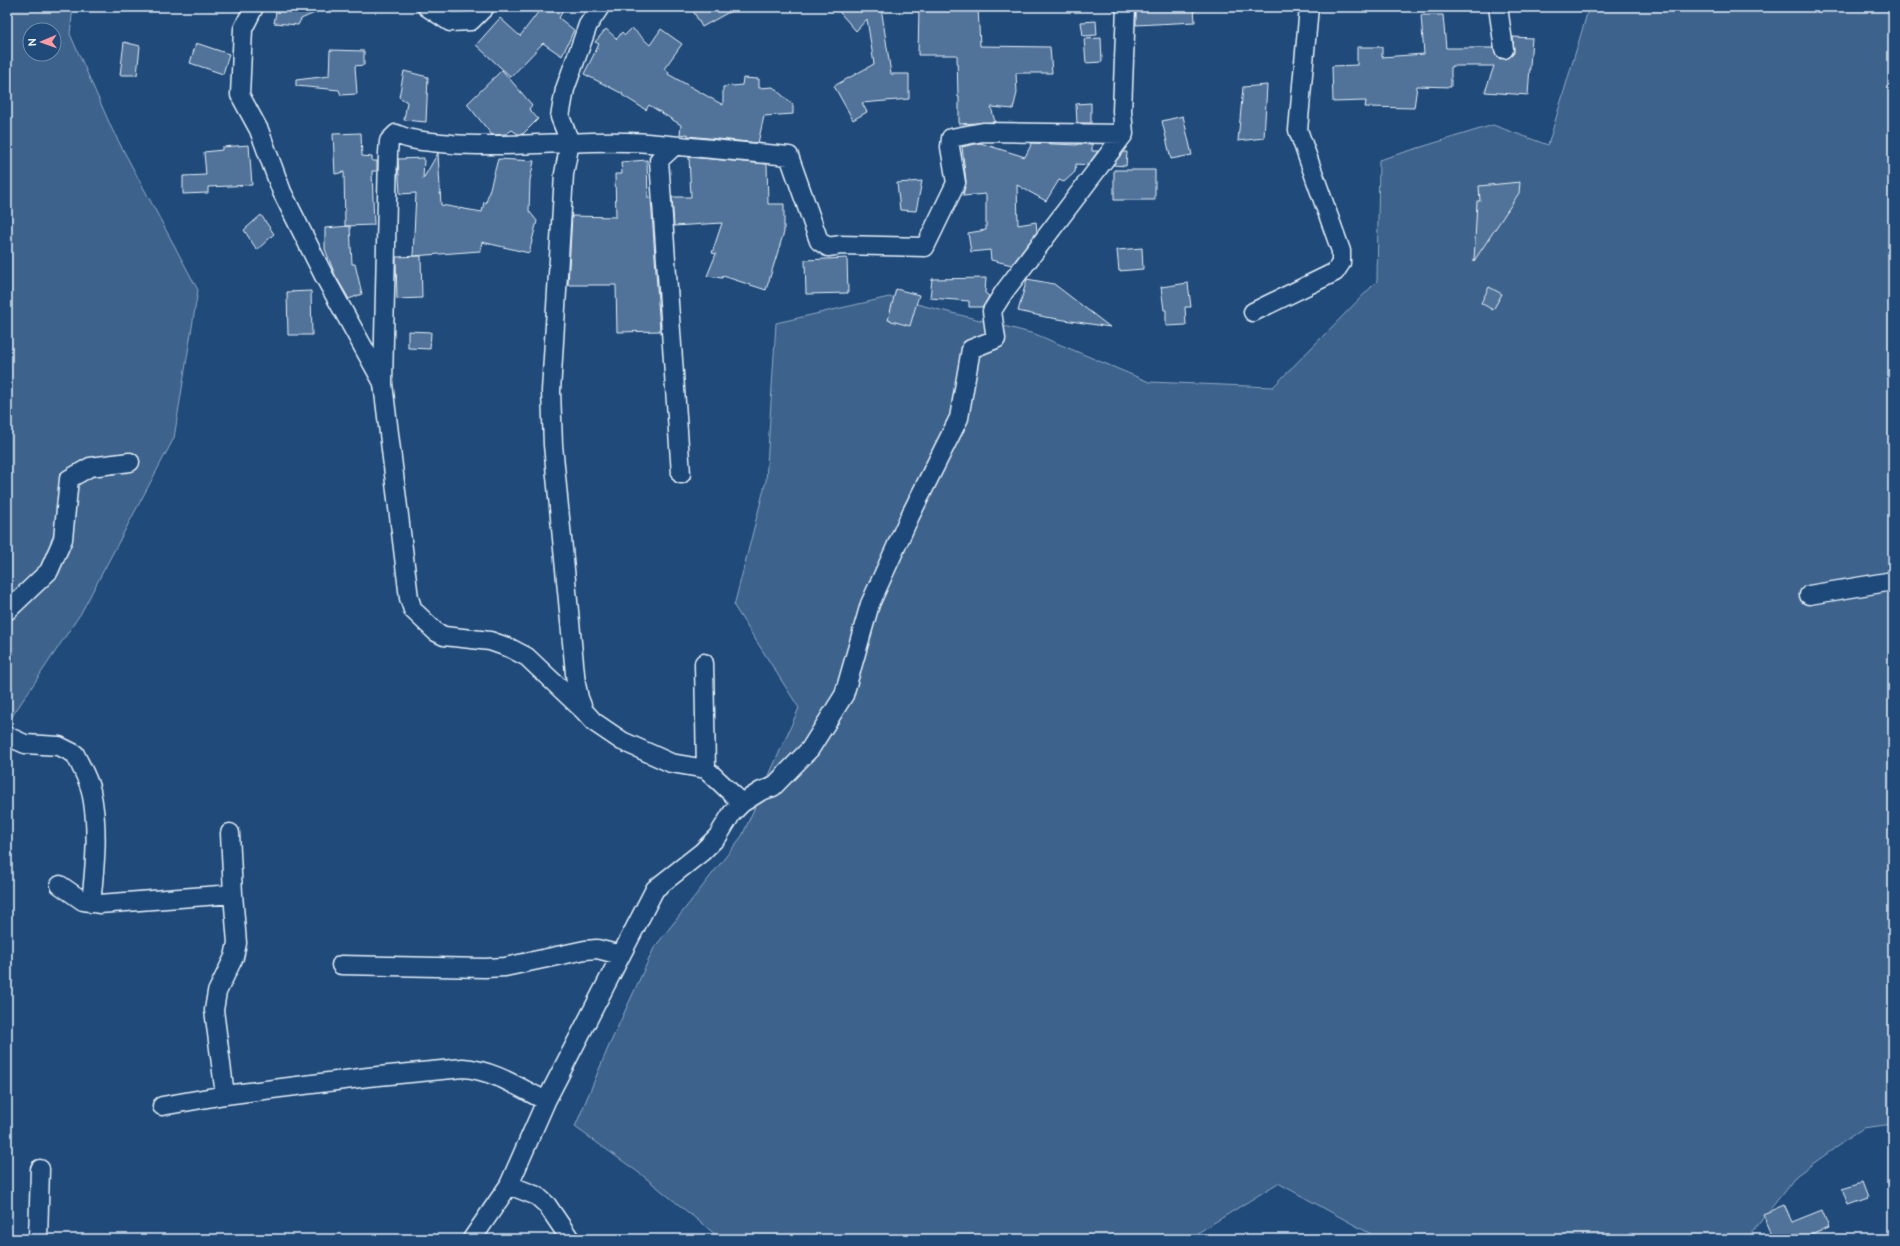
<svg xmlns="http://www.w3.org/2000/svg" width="1900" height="1246" font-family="'Balsamiq Sans',sans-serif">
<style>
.green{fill:#3c628c;stroke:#92aac2;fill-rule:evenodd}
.building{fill:#517399;stroke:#e8f1f8}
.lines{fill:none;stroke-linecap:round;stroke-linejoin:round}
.minor-casing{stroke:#e8f1f8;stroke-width:21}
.minor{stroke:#1f4a7a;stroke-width:18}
</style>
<rect width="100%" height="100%" fill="#1f4a7a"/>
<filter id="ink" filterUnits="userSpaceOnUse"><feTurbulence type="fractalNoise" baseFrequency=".025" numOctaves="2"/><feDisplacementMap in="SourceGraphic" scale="8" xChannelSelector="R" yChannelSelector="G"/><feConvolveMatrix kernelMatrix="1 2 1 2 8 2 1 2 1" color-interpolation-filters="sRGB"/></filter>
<g filter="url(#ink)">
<path class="green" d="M7,7h66l-3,27 42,95 86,161 -24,148 -93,175 -74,111zM30,30h24v24h-24z
M1589,7h304v1117l-30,4 -66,47 -50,64h-367l-102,-56 -90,56h-467l-79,-64 -67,-48 33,-79 46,-100 88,-112 57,-128 -65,-102 32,-125 10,-158 113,-26 146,37 114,48 124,5 104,-106 2,-121 114,-35 55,20z"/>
<path class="building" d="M277,7h51l-27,12 -3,6 -24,-2z
M542,7h23l-6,11 15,12 -12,26 -19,-13 -32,34 -35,-32 24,-27 20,18z
M691,7h47l-36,20z
M835,7h46l10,67h18v25l-47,4 5,9 -14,8 -19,-34 40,-22 -7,-45 -11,12z
M919,7h59l2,39 70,1 2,26h-36l1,20 -4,16 -22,-2 4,15 -36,2v-27h-1l-1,-42h-39z
M1136,7h58l1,15 -59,3z
M1421,15h22l3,33h47l3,7 4,4 10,-2 4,-4 -1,-16 19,1 -4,57 -43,-3 9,-26h-43v21l-34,-1 -3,22 -49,-1 1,-6 -33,1 -1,-36 25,-1v-18h25v10l42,-3z
M1096,21l1,14 -14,1 -2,-14z
M632,28l18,17 11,-16 21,15 -18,25 5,3 -1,2 55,31v-18l19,-2 1,-7 16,1v9l14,-1 20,18v9l-29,2 -6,27 -70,-7v-2l-8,1 1,-10 -32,-20 -3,5 -24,-15 1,-1 -39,-20 15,-30 -4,-2 11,-13 11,10 5,-7 3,3z
M1101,38l1,24 -16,1 -2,-24z
M124,42l16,4 -3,29h-17z
M196,43l33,11 -6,20 -33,-11z
M330,50l34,1v14l-9,1 2,28 -16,1 -2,-5 -43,-4v-6l33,-4z
M502,70l30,35 -3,4 9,10 -15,15h-5l-6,-4 -6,4 -14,1 -25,-31z
M404,71l24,6 -2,45 -22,-2 3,-18 -8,-5z
M1267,85l-3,53 -26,3 5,-54z
M1091,103v20h-14l-1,-19z
M1183,116l9,39 -21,4 -9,-38z
M361,133l1,23 10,1v4h5v10h-5l2,54 -29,1 -1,-54 -9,2 -2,-40z
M980,143l45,14 7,-14 45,2v-1h15v7h6l-10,14 -12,-1 -1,8 -11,10 -5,-2 -13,21 -29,-16 1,40 18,-3 1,10 -25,33 -21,-5 -1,-10 -19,2 -3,-19 18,-3v-36l-23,2 3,-15 -4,-34z
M249,145l3,40 -44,2v6l-25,1v-18l23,-1 -2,-23 18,-2v-3z
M1123,152h4l-1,14 -13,-1z
M438,153l3,52 41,7 2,-10 2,1 12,-44 36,2 -4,19 -1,31 8,10 -8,32 -47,-11 -2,9 -67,5 3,-63 -16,1 -2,-35 26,-1 -1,21z
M689,157l78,7 1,40h16v28l-18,58 -43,-14 -1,2 -15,-2 9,-22 -4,-1 10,-30 -48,3 -2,-29h19z
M647,160l1,38h3l9,133 -43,1 -1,-47h-48l4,-69 44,1 -1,-43h7l-1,-12z
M1114,170h41v30h-41z
M922,181l-6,30 -16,-1 -3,-27z
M1520,182l-1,11 -45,68 3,-60h3l-1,-15z
M261,215l13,19 -17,16 -13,-20z
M350,226l2,38h3l7,30 -13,5 -14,-24 -10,-26v-21z
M1142,248l1,21 -24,2 -2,-21z
M421,256l1,42 -25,1 -1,-42z
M847,258l1,35 -42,1 -1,-34z
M986,278l-1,15 4,3 -6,11h-14v-6l-39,-3 2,-19z
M1027,279l27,5 56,43 -65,-10 -27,-6z
M1188,283l3,24h-6l1,18 -20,1v-16h-2l-3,-23z
M1489,287l13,7 -9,16 -12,-7z
M896,289l23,6 -9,31 -22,-6z
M311,291l1,44h-24l-1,-43z
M408,331l23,1 -1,17 -22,-1z
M1862,1182l6,16 -20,7 -6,-17z
M1784,1205l8,17 30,-12 7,18 -27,11h-28l-11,-25z"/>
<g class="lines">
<g class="minor-casing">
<path id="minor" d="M254,7l-11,22 -3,66 19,35 23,62 42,84 59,107
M427,7l23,15 21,-1 14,-14
M600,7l-12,18 -23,64 -5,28 10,25 -6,32 -13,217 2,54 23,239 3,14 5,13 10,11 28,19 49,22 35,6 36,34
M1498,7l6,42
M669,145l120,11 30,85 9,6 13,-2 84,2 31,-64 -6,-36 1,-9 32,-6 141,2
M1253,312l82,-40 6,-9v-12l-43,-121 11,-123
M1809,595l84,-14
M7,611l42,-40 14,-32 6,-60 21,-12 40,-5
M704,663l2,106
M584,711l-57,-54 -17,-9 -20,-7 -46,-5 -8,-4 -23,-22 -4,-12 -26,-214 5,-231 1,-12 7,-7c18,8 36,8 56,10 73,5 145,-8 217,1l2,4 -12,11 22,314
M7,736l18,8 34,2 16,8c5,11 13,24 16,37 8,37 4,75 0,112
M230,833l3,61
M60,885l23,16 16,3 134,-10 4,49 -3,14 -17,35 -3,18 11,85
M341,965l144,3 20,-1 80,-17 12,-1 24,6
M162,1106l63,-11 143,-18 95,-9c30,2 57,20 83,33
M509,1185l28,11 10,9 23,34
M38,1239l2,-70
M472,1239l37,-54 37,-84 109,-212 47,-37 16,-16 14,-23 10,-10 19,-12 12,-4 37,-38 34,-54 26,-91 40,-88 49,-98 12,-69 25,-10 -4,-28 12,-19 120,-158 -2,-23 4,-104"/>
</g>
<use href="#minor" class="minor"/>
</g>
</g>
<rect width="1900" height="1246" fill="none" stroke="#1f4a7a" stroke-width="24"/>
<rect x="12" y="12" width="1876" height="1222" fill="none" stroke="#e8f1f8" stroke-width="1.5" filter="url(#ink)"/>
<g transform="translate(42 42) rotate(268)"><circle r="19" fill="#1f4a7a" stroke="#6f8dac"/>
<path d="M0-3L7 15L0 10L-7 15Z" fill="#ff9aa2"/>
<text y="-6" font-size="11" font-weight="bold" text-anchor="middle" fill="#e8f1f8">N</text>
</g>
</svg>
